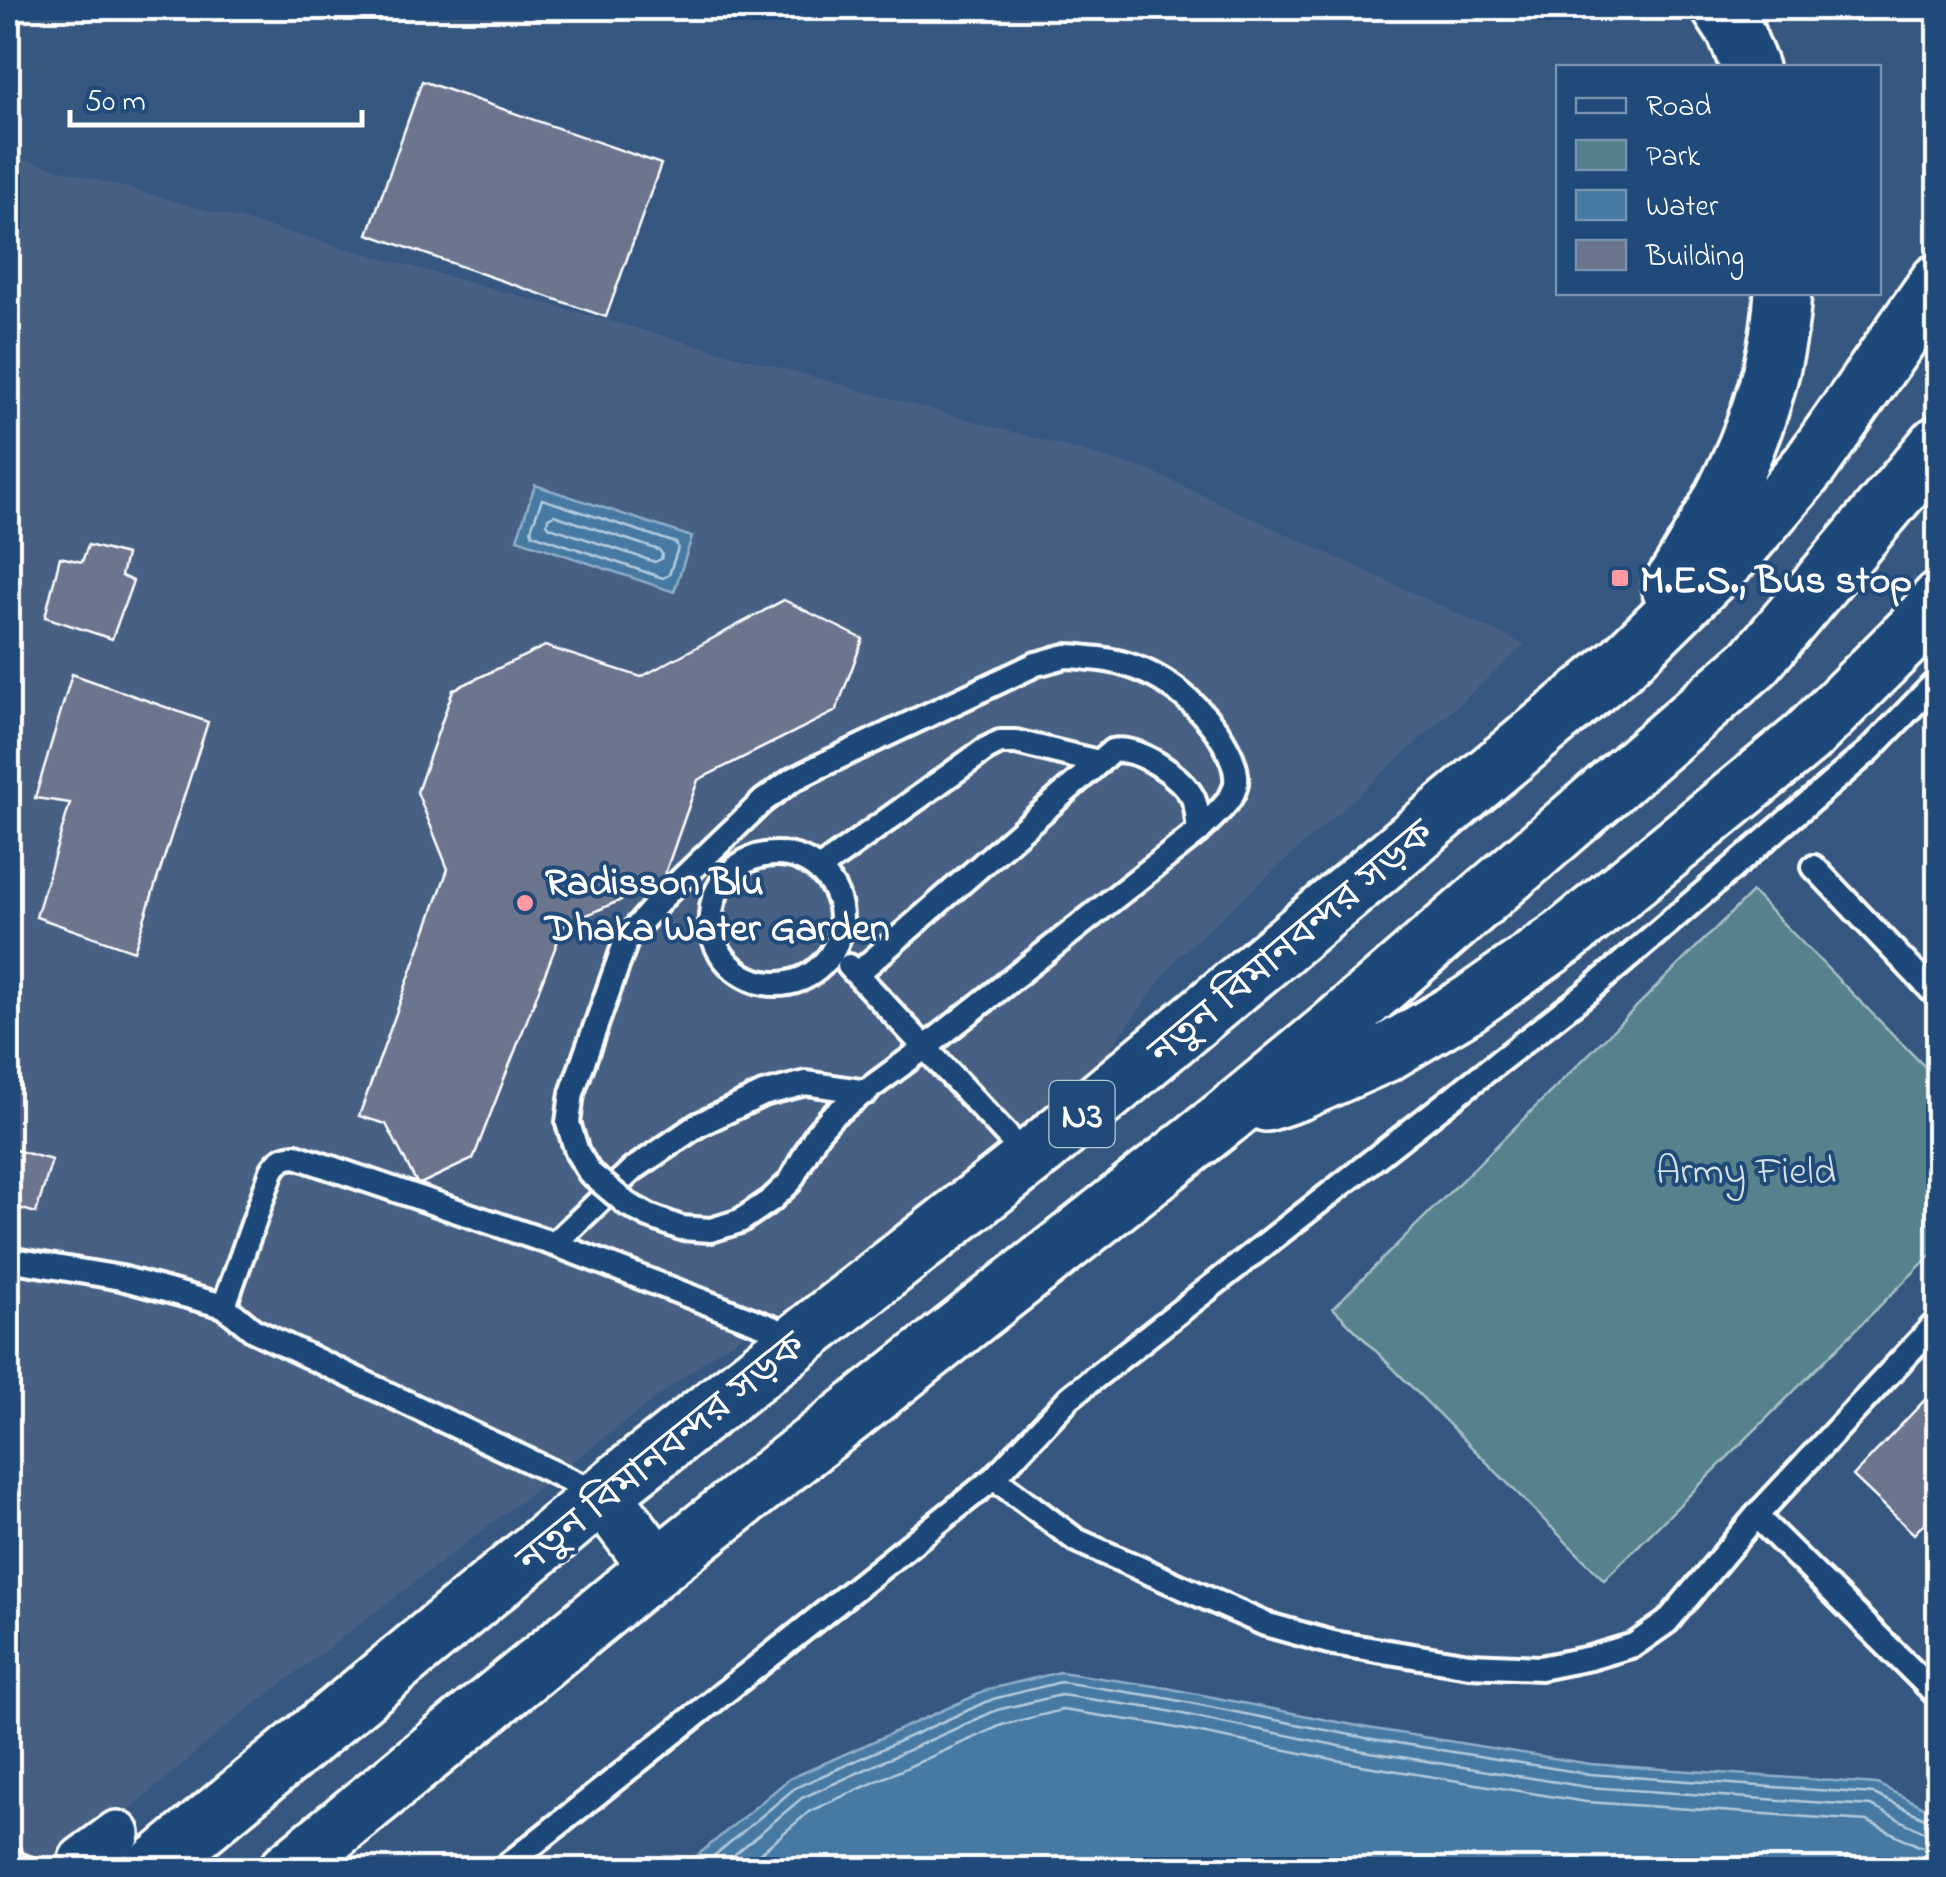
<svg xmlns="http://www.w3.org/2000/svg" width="1946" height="1877" font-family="'Indie Flower','Noto Sans Bengali',sans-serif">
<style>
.built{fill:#466084}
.green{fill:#54828c;stroke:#aac0c6;stroke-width:2.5}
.water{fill:#467aa3;stroke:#90afc8;stroke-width:2.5}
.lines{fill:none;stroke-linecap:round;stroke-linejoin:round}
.shore{stroke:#b5cada;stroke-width:2.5}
.building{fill:#6c748e;stroke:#fff;stroke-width:2.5}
.lane-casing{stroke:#fff;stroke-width:30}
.street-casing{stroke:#fff;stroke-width:52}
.highway-casing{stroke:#fff;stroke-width:62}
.lane{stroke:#1f4a7a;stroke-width:22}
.street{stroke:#1f4a7a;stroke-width:45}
.highway{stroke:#1f4a7a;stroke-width:55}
.lane-bridge-casing{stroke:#fff;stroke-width:30;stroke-linecap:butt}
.lane-bridge{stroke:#1f4a7a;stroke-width:22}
.poi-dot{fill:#ff9aa2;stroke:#1f4a7a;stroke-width:4}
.labels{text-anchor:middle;stroke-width:8;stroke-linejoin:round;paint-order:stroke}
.shield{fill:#1f4a7a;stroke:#bcc9d7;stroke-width:2.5}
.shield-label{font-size:38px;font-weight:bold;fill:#fff}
.poi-label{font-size:40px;font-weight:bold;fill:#fff;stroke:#1f4a7a;text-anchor:start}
.street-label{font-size:40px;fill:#fff;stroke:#1f4a7a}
.park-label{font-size:40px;fill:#d4e0e2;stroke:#1f4a7a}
</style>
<rect width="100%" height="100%" fill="#365780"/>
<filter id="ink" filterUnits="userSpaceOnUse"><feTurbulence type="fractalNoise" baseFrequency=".01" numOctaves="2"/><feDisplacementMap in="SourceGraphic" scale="20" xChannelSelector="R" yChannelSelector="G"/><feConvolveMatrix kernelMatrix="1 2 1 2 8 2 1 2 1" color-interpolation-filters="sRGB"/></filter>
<g filter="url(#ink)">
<path class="built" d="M8,155l1139,314 378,176 -347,312 -149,202 -310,191 -481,367 -179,153 -51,-1z"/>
<path class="green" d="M1752,892l186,188v168l-334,332 -271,-272z"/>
<path class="water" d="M535,485l157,52 -18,55 -157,-53z
M1060,1672l102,15 206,41 222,36 287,20 61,30v55h-1257l108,-90 201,-90z"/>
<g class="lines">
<path class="shore" d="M542,499l134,44 2,5 -9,27 -6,3 -130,-44 -2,-5z
M554,515l105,35 3,4 -1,5 -6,3 -105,-35 -3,-4 1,-5z
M697,1870l98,-82 198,-89 68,-17 99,15 206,41 223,36 285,20 57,27 7,1
M716,1870l86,-72 195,-88 64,-15 97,14 206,42 223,36 284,19 55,27 12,2
M740,1870l70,-59 192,-86 60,-15 94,14 205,41 225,37 281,19 52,25 19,4"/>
</g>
<path class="building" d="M422,81l239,83 -55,153 -238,-83z
M88,545l38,10 -5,21 12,5 -21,58 -67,-22 15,-60 22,5z
M784,600l79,39 -27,72 -138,69 -36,102 -98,43 -91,234 -55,26 -32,-61 -27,-8 89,-247 -31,-77 36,-102 92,-44 96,31z
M72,674l136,48 -74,229 -98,-34 34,-114 -35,-5z
M8,1148l44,12 -16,53 -28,-8z
M1938,1386v122l-24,26 -61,-58z
M1932,1540h6v73l-4,1z"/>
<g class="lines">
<g class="lane-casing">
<path id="lane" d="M711 919a65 65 0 1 1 130 0a65 65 0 1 1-130 0Z
M1814,867l124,130
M819,869l167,-120 14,-7h16l82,20
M849,966l180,193
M857,974l255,-223c25,-6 70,25 81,47 5,10 4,22 6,33
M590,1173l-13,-21 -9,-29 4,-30 55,-155 38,-43 98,-94 29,-21 26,-13 218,-103c10,-2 20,-6 30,-8 7,0 16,1 23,2 54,3 98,32 129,75 9,14 20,33 18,50 -2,18 -25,35 -37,48l-273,216 -94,69 -15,17 -27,49 -19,18 -31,21 -29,9 -30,-2 -32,-12 -22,-12
M554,1244l78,-74 66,-45 65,-31 43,-11 61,9
M8,1259l113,19 103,28 29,24 346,164
M224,1306l48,-135c6,-11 12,-14 24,-15l258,88 242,93
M1938,1321l-182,195 182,180
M994,1478l82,62 189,84 68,19 136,22 71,3 50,-10 44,-13 33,-23 89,-106
M8,1854l7,10 15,6
M501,1870l493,-392 76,-81 519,-406 281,-241 68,-70"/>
</g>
<g class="street-casing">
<path id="street" d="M90,1870l-8,-10 35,-26"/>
</g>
<g class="highway-casing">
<path id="highway" d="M1720,8l15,23 15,37
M1670,588c59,-93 106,-184 113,-296
M1266,1103l33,-11 86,-38 84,-50 95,-67 242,-199 116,-116 16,-21
M603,1495l54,72
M150,1870l473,-392 406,-319 594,-497 117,-115 70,-82 128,-183
M287,1870l370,-303 569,-450 105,-87 424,-368 183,-218"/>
</g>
<use href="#lane" class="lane"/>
<use href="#street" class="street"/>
<use href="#highway" class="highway"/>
<g class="lane-bridge-casing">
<path id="lane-bridge" d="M590,1173l37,31"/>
</g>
<use href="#lane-bridge" class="lane-bridge"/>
</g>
</g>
<g class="poi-dot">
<rect x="1610" y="568" width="20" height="20" rx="5"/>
<circle cx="525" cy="903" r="10"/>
</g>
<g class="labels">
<rect class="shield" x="1049.5" y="1081" width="65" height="66" rx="8"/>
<g class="shield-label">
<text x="1082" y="1127">N3</text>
</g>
<g class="poi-label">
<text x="1640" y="592">M.E.S., Bus stop</text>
<text x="545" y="894">Radisson Blu<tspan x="545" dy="46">Dhaka Water Garden</tspan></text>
</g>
<g class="street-label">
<text transform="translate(1290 941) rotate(-40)" y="14">নতুন বিমানবন্দর সড়ক</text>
<text transform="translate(660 1451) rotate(-39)" y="14">নতুন বিমানবন্দর সড়ক</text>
</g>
<g class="park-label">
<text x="1746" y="1183">Army Field</text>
</g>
</g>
<rect width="1946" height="1877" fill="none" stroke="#1f4a7a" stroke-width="40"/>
<rect x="20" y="20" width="1906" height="1837" fill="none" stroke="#fff" stroke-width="4" filter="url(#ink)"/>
<rect x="1556" y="65" width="325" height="230" fill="#1f4a7a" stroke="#7992af" stroke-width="2.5"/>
<rect x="1576" y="98" width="50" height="15" fill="#1f4a7a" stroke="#7992af" stroke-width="2.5"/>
<text x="1646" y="115" font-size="30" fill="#ffffff">Road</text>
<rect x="1576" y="140" width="50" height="30" fill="#54828c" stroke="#7992af" stroke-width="2.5"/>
<text x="1646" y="165" font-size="30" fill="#ffffff">Park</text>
<rect x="1576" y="190" width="50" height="30" fill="#467aa3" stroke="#7992af" stroke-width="2.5"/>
<text x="1646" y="215" font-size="30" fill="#ffffff">Water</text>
<rect x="1576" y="240" width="50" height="30" fill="#6c748e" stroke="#7992af" stroke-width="2.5"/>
<text x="1646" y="265" font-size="30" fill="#ffffff">Building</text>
<path d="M70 110v15h292v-15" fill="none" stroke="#ffffff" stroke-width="5"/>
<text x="85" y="110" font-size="30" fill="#ffffff" stroke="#1f4a7a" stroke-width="8" paint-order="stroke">50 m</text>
</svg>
